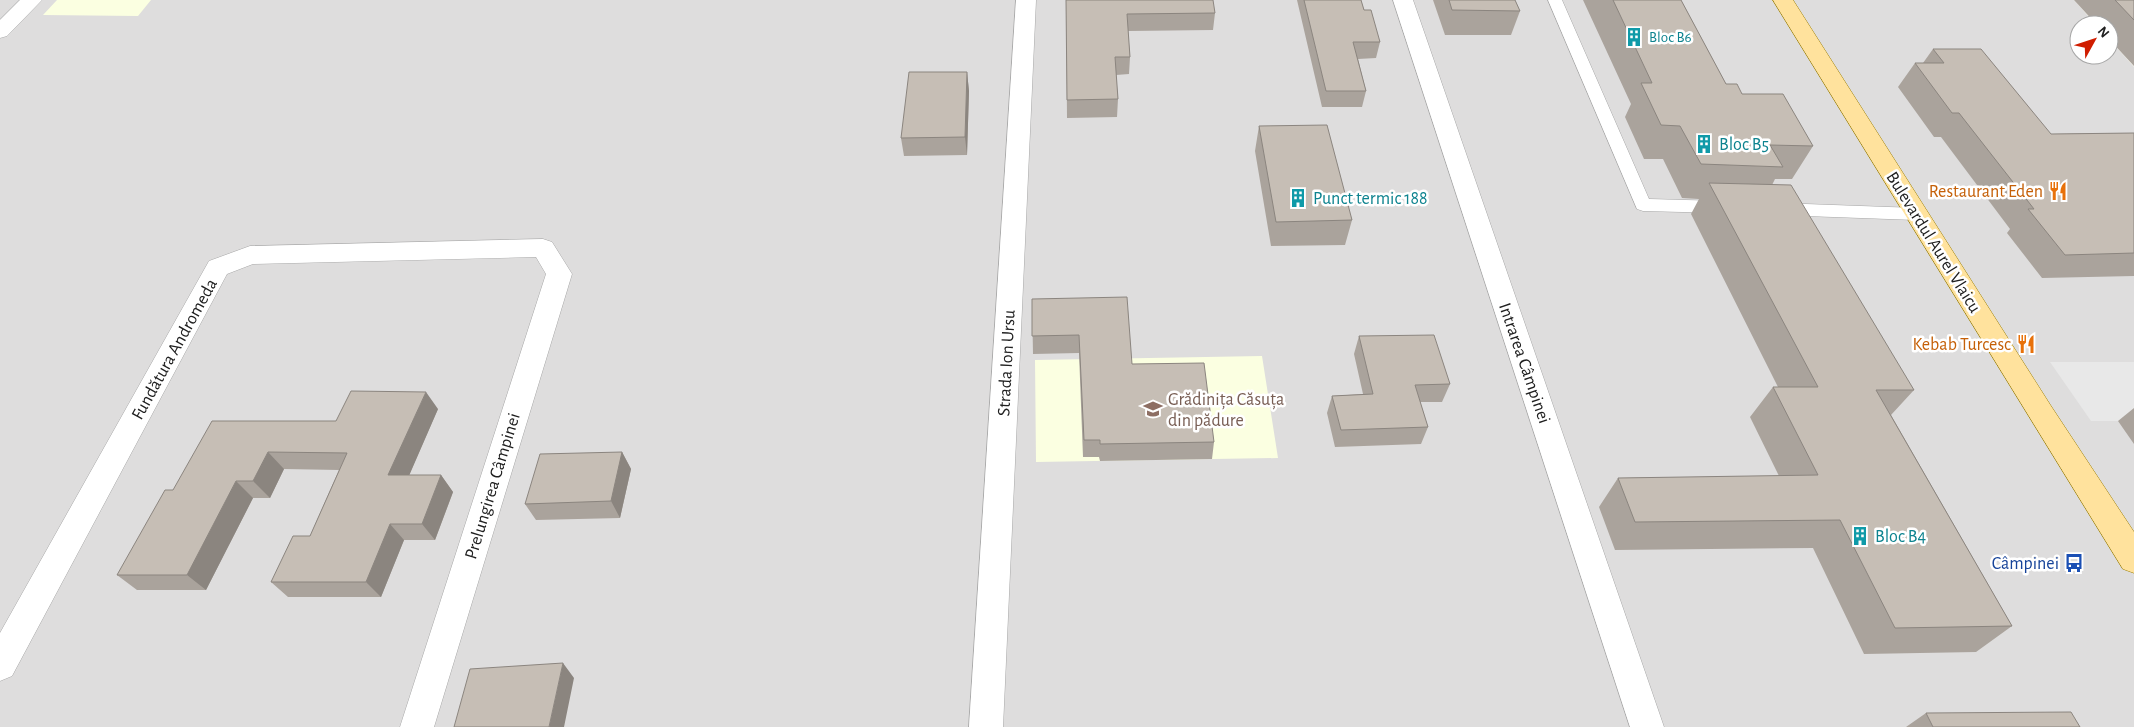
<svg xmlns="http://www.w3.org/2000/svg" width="2134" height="727" font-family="'Alegreya Sans',sans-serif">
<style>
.residential{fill:#dedddd}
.education{fill:#fbffe1}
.parking{fill:#e8e8e8}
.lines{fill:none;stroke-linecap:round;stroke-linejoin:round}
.service-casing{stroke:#a7a7a7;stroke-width:1}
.minor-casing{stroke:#a7a7a7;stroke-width:1}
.primary-casing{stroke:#9c7e00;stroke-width:1}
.service{fill:#fff;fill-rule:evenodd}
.minor{fill:#fff;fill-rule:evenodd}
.primary{fill:#ffe29d;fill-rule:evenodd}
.wall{fill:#aaa39c}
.shaded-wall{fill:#8b857f}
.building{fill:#c6beb5;stroke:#8b857f}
.labels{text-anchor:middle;stroke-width:5;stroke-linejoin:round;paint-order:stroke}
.far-culture-label{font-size:15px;fill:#0d838f;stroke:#fff;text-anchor:start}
.culture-label{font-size:18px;fill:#0d838f;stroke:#fff;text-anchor:start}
.food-label{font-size:18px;fill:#c56008;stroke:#fff;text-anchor:end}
.street-label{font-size:18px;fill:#202020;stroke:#fff}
.education-label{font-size:18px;fill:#785e54;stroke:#fff;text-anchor:start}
.transit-label{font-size:18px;fill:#164399;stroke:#fff;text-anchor:end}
</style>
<rect width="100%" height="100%" fill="#f1efe6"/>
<path class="residential" d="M0,0h2074l22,25h-17v30h30v-16l25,28v660h-2134z"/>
<path class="education" d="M57,0h94l-13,16 -95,-1z
M1262,356l16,102 -242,4 -1,-102z"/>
<path class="parking" d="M2050,362h84v59h-43z"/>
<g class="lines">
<g class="service-casing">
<path id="service" d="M1548,0h14l87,199 73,2 6,2 3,4 -3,4 -6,2 -79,-2 -6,-2z
M1778,203l138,5 6,2 3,4 -3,4 -6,2 -138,-5 -6,-2 -3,-4 3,-4z"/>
</g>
<g class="minor-casing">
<path id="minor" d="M20,0h22l-35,36 -7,2v-18z
M1016,0h20l-33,727h-34z
M1393,0h20l251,727h-34z
M543,239l9,3 20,32 -138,453h-34l146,-453 -10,-17 -283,7 -26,10 -215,402 -12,5v-48l209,-372 41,-15z"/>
</g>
<g class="primary-casing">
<path id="primary" d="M1773,0h20l258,406 83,126v41l-11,-4z"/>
</g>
<use href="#service" class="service"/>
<use href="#minor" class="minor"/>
<use href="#primary" class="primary"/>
</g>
<path class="wall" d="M1066,0l149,13 -2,17 -85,1 2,26 -1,17 -13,1 2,24 -1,18 -50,1z
M1297,0h64l3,10 16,32 -4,16 -18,1 8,32 -4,16h-40z
M1433,0h82l5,11 -9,24h-66z
M1583,0h98l45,84 16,10 71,52 -21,33h-17l-3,6 142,205 -23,25 121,211 -36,26 -112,2 -51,-106 -198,2 -16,-43 19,-29 161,-2 -29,-59 23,-30h5l-87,-173 8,-15 -17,-1 -19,-39h-19l-19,-42 6,-13z
M2074,0h60v66l-25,-27v-14h-12z
M1933,49l118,85 83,-1v143l-92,2 -35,-45 3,-4 -69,-92h-7l-36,-50 17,-24h8z
M967,72l2,19 -2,64 -63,1 -3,-18z
M1259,126l93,94 -7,25 -74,1 -16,-95z
M1032,299l100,65 82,78 -2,17 -112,2 -1,-4h-16l-4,-104 -46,1z
M1359,336l91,48 -8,18h-22l8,25 -7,17 -86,3 -8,-34 5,-17 31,-2 -9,-40z
M2134,408v36l-16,-23z
M438,409l-29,66h32l12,17 -18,48h-31l-23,57h-93l-17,-15 39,-46 29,-66 -55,-1 -14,29h-17l-47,92h-69l-20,-15 56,-85 163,-69z
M622,452l9,17 -11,49 -84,2 -11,-16z
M1926,713l154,14h-174z"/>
<path class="shaded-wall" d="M967,72l2,19 -2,64 -2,-18z
M426,392l12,17 -36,83 -14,-17z
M268,452l16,17 -14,29 -17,-17z
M622,452l9,17 -11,49 -9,-17z
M441,475l12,17 -18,48 -13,-16z
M236,481l17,17 -47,92 -19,-15z
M390,524l14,16 -23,57 -15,-15z
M563,663l11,15 -10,49h-15z"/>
<path class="building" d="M1066,0h147l2,13 -88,1 3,43h-15l3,42 -51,1z
M1304,0h57l3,10h7l9,32h-27l13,49h-40z
M1449,0h66l5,11 -68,-1z
M1613,0h68l45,84h11l5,10h41l30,52 -43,-1 13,22 -82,-3 -21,-38 -19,-1 -20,-42h11z
M2115,0h19v20z
M1933,49h48l70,85 83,-1v120l-69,2 -37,-46h6l-75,-96h-7l-37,-50h29z
M909,72h58l-2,65 -64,1z
M1327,125l25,95 -76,2 -17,-96z
M1709,183l82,2 123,205h-38l136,236 -117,2 -55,-108 -205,2 -17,-44 200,-3 -45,-88h45z
M1127,297l5,67 72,-1 10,79 -114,2v-4h-16l-5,-105 -47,1v-37z
M1434,335l16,49 -35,1 13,42 -87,3 -9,-34 41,-2 -14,-58z
M351,391l75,1 -38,83h53l-19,49h-32l-24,58h-95l22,-46h17l37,-83 -79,-1 -15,29h-17l-49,94h-70l48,-85h8l39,-69h124z
M622,452l-11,49 -86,3 15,-50z
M563,663l-14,64h-95l16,-58z
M2071,712l9,15h-147l-7,-14z"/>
<defs>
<g id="building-bare" transform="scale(1.5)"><path d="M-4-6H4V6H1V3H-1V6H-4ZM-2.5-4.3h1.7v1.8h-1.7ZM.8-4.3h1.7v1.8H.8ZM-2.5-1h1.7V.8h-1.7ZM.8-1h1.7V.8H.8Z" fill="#0f9aa8" stroke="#fff" stroke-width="2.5" paint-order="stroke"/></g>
<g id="restaurant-bare" transform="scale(1.5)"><path d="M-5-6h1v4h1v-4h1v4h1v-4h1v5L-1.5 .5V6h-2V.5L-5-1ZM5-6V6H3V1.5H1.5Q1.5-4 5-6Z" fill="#e8710a" stroke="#fff" stroke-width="2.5" paint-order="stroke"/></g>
<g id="school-bare" transform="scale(1.5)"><path d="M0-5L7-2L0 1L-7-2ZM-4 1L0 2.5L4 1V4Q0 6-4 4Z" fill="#8d6e63" stroke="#fff" stroke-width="2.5" paint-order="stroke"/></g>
<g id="bus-bare" transform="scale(1.5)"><path d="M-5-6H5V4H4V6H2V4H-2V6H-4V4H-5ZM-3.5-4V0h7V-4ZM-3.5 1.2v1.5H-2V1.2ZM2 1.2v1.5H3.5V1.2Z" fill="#1a4fb4" stroke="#fff" stroke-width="2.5" paint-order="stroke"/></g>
</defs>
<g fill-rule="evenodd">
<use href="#building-bare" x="1634" y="37"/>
<use href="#building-bare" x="1704" y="144"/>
<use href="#restaurant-bare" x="2058" y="191"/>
<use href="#building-bare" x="1298" y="198"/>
<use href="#restaurant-bare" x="2026" y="344"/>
<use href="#school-bare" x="1153" y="409"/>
<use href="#building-bare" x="1860" y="536"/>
<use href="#bus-bare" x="2074" y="563"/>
</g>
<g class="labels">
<g class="far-culture-label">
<text x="1649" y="42">Bloc B6</text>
</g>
<g class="culture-label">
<text x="1719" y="150">Bloc B5</text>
<text x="1313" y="204">Punct termic 188</text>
<text x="1875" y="542">Bloc B4</text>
</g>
<g class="food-label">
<text x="2043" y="197">Restaurant Eden</text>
<text x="2011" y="350">Kebab Turcesc</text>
</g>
<g class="street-label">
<text transform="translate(1934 242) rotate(58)" y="6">Bulevardul Aurel Vlaicu</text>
<text transform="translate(174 349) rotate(-61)" y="6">Fundătura Andromeda</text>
<text transform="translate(1006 363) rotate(-87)" y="6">Strada Ion Ursu</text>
<text transform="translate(1525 363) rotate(71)" y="6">Intrarea Câmpinei</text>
<text transform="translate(492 486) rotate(-73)" y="6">Prelungirea Câmpinei</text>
</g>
<g class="education-label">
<text x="1168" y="405">Grădinița Căsuța<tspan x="1168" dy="21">din pădure</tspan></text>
</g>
<g class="transit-label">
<text x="2059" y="569">Câmpinei</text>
</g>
</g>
<g transform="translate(2094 40) rotate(50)"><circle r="24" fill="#ffffff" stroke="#a6a6a6"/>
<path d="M0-4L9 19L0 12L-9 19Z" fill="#d01d00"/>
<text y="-8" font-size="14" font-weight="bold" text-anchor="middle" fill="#202020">N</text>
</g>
</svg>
